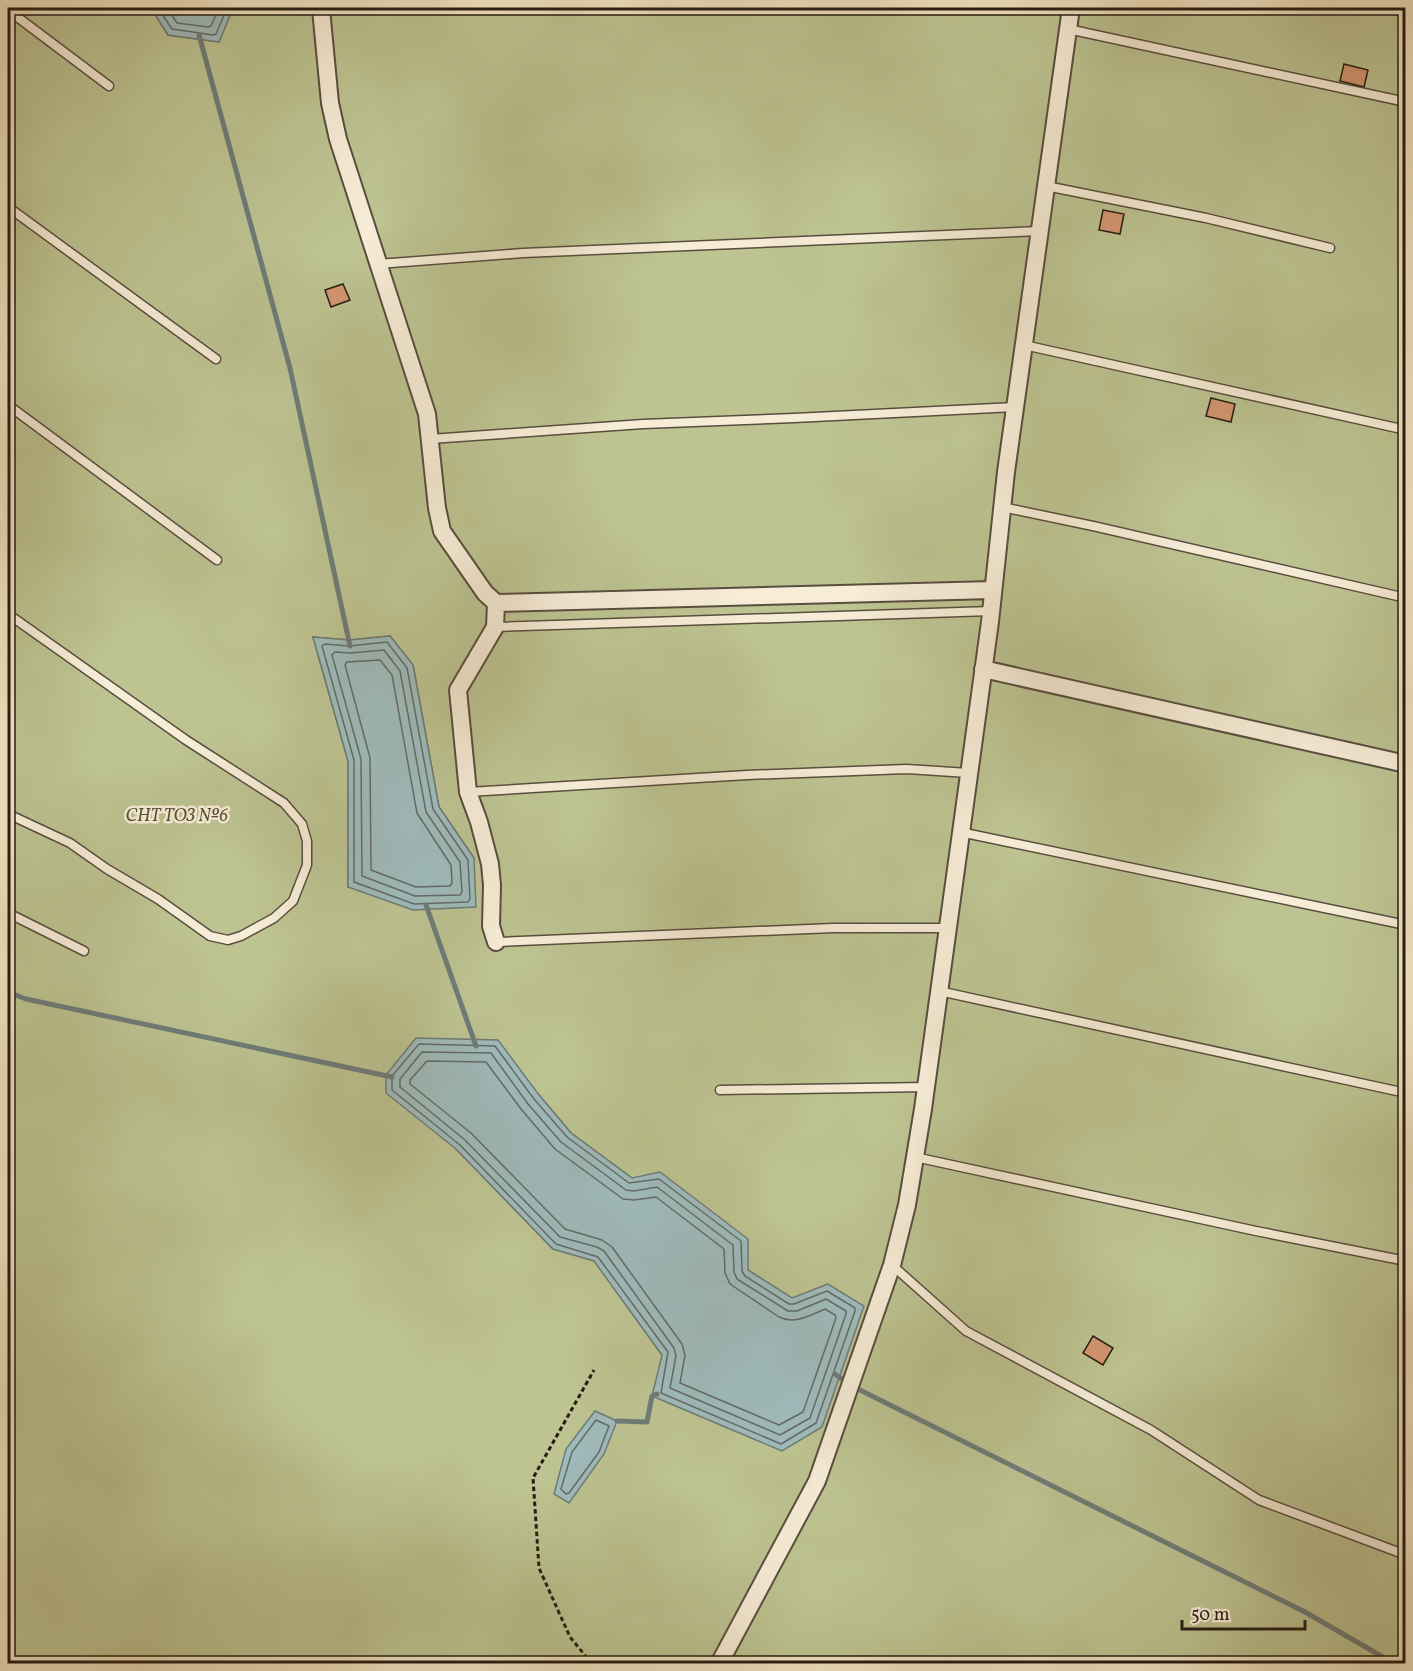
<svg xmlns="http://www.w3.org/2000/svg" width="1413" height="1671" font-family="Vollkorn,serif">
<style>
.green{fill:#bdc492;stroke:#717052;stroke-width:1.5;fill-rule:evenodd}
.water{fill:#9fbcbd;stroke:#6e7c79;stroke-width:1.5}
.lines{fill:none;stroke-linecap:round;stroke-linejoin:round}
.shore{stroke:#626c68;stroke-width:1.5}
.stream{stroke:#6e7c79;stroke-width:5}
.building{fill:#d49773;stroke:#251c13;stroke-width:1.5}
.service-casing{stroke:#584e3f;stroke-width:11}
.minor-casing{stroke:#584e3f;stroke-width:20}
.path{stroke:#251c13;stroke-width:3;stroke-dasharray:4.5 3;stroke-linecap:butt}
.service{stroke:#f7edd7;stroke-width:8}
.minor{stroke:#f7edd7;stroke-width:16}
.labels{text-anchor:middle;stroke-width:5;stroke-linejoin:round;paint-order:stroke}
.park-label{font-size:18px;font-style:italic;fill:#534e39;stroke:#f7edd7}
</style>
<rect width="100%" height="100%" fill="#f2e4c2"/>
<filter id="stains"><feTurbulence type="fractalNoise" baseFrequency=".00333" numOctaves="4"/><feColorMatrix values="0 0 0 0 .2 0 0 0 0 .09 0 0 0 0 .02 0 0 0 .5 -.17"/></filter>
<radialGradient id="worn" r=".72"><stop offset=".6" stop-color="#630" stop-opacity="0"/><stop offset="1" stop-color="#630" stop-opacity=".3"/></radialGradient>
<path class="green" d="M8,8h143l17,27 51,7 14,-34h1172v1655l-1397,1zM390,636l23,29 26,142 35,51 -126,29v-126l-35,-124 36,3zM539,1095l32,38 61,45 116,92 44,29 36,-15 -166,71 -68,-95 -41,-11 -97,-100z"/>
<path class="water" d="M151,8h82l-14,34 -51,-7z
M390,636l23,29 26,142 35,51 2,49 -63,3 -65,-23v-126l-35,-124 36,3z
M416,1038l82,2 41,55 32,38 61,45 28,-6 88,67v31l44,28 36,-14 36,22 -42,121 -40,24 -130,-55 10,-41 -68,-94 -41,-12 -97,-100 -70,-56v-18z
M595,1411l22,10 -13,33 -35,49 -15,-9 12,-45z"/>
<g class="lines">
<path class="shore" d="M158,8l14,21 41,6 3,-1 11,-26
M167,8l10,15 31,4 3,-1 8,-18
M387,642l20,26 26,141 35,51 2,39 -2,3 -54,2 -60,-22v-122l-32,-114 3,-2 24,2z
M384,650l16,21 26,141 34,50 2,30 -2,3 -45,1 -53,-20 -1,-117 -29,-104 3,-3 15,1z
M380,660l12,15 25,138 34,52 1,18 -2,3 -34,1 -45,-17 -1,-112 -25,-93 2,-3z
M419,1044l76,2 39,53 33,38 62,46 30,-4 82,62 1,30 3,5 44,28h5l33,-13 28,17v3l-39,112 -35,21 -120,-51 7,-41 -70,-95 -42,-13 -96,-99 -68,-55v-14z
M422,1052l69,1 37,51 33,38 65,48 8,1 23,-4 76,58 1,27 3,7 51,32h9l29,-12 20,12v3l-36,104 -30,17 -110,-47 6,-32 -2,-8 -70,-97 -7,-4 -37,-10 -95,-97 -65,-53v-8z
M427,1061l59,1 35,47 34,40 68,50 11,1 22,-3 68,52 1,24 5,11 49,33c16,8 31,-2 46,-8l10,6 1,3 -33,94 -24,13 -99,-42 5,-28 -3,-11 -70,-97 -10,-7 -37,-11 -94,-96 -61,-49v-4z
M596,1420l13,6 -10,26 -30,41 -3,1 -5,-5 11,-37z"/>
<path class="stream" d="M199,35l91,333 60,278
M426,905l50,141
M8,992l18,7 366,78
M835,1374l15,11 455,227 90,52
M617,1421l30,1 5,-26 5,-2"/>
</g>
<path class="building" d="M1344,64l24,6 -4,17 -24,-6z
M1103,210l21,4 -4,20 -21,-4z
M343,284l7,16 -19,7 -6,-17z
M1211,398l24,6 -4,18 -25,-6z
M1093,1336l20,12 -10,17 -20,-12z"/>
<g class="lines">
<g class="service-casing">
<path id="service" d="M321,8h43
M8,10l101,76
M1068,29l338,73
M1046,186l160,32 124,30
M8,207l208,152
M378,264l145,-11 517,-22
M1024,345l382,85
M8,405l209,155
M430,439l213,-15 151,-6 221,-11
M1002,507l91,19 313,72
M8,614l178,126 98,63 18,21 5,17v24l-14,36 -19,17 -33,18 -13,4 -18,-4 -52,-37 -51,-30 -37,-26 -62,-29
M495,627l496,-16
M468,792l279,-17 160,-6 61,4
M960,832l446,93
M8,913l76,38
M496,942l337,-14h115
M939,991l467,102
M720,1090l207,-3
M915,1157l341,74 150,30
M892,1265l74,66 185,99 108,70 147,55"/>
</g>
<g class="minor-casing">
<path id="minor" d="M321,9l9,94 8,36 89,275 10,94 5,23 43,62 11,10 -1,24 -37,63 10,102 11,30 11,42 2,21 -1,41 5,16
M496,603l497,-13
M983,669l423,95
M719,1664l98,-183 75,-216 15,-60 16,-96 67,-487 16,-150 65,-464"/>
</g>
<path class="path" d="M592,1664l-22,-27 -31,-69 -6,-90 61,-108"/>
<use href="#service" class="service"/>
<use href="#minor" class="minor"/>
</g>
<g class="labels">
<g class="park-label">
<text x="177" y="821">СНТ ТОЗ №6</text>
</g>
</g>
<rect width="1413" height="1671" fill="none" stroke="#f2e4c2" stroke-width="30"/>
<rect x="9" y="9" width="1395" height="1653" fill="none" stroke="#251c13" stroke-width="3"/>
<rect x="15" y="15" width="1383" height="1641" fill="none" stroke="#251c13" stroke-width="1.5"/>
<path d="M1182 1620v9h123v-9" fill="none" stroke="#251c13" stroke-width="3"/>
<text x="1191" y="1620" font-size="18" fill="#251c13" stroke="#f7edd7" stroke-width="4.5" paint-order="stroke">50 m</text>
<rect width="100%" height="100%" filter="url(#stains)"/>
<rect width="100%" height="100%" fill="url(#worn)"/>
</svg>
